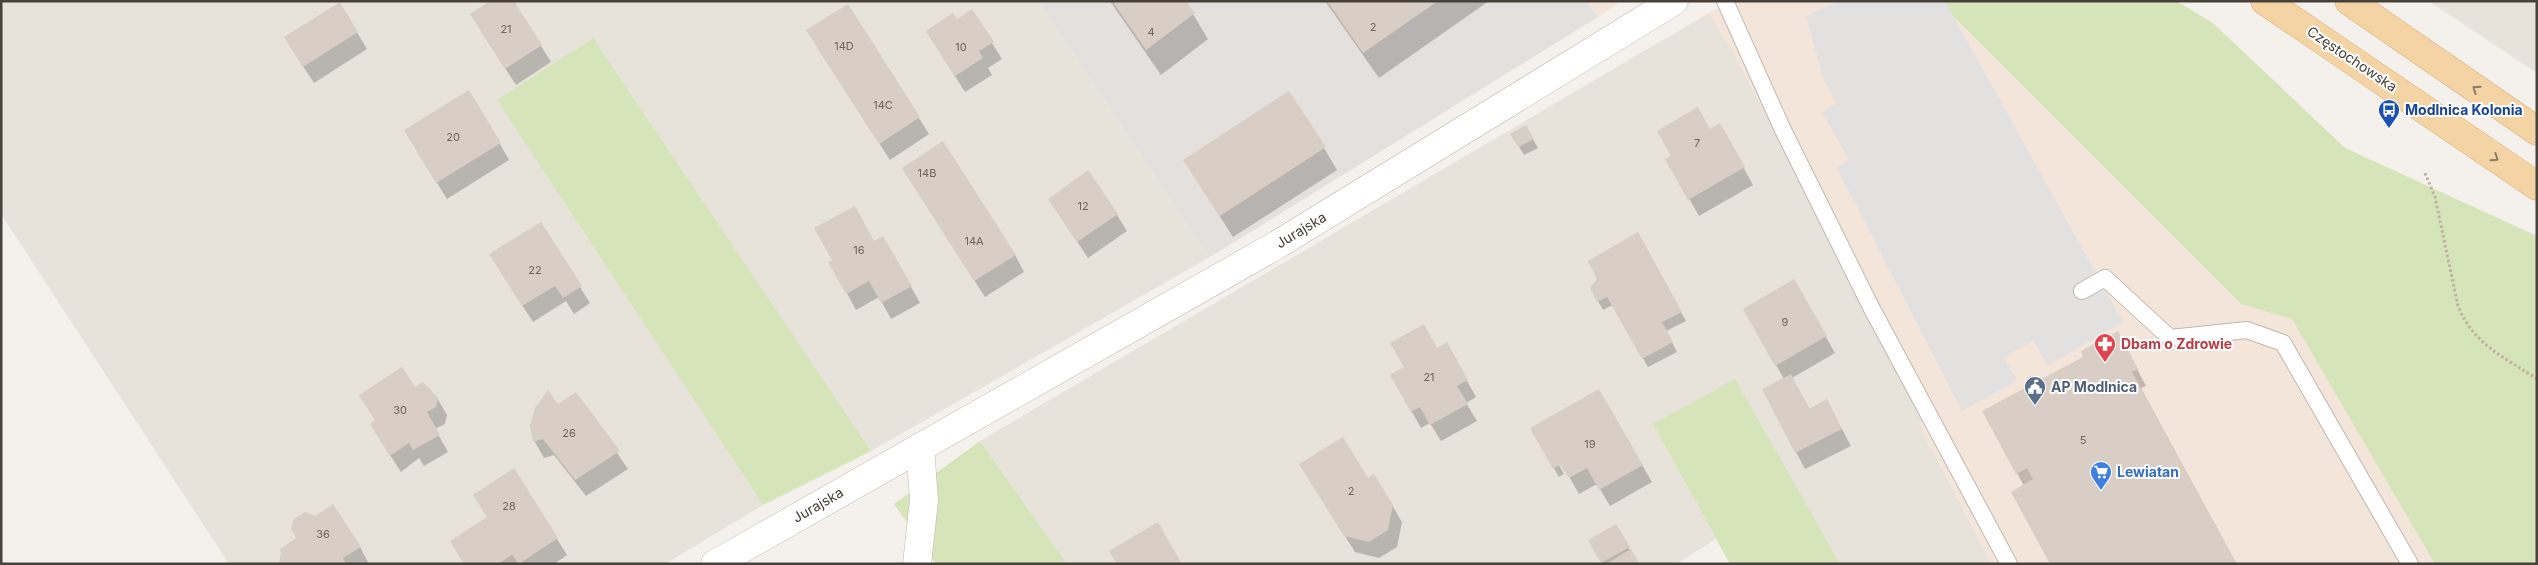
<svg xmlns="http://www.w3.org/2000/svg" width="2538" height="565" font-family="Inter,sans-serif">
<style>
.residential{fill:#e7e2da}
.commercial{fill:#f3e5da}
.industrial{fill:#e4e0dd}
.green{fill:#d6e4b9}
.parking{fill:#e3e1df}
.shadow{fill:#0003}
.building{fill:#d8cec5}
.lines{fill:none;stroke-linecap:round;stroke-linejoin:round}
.lane-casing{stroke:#bfb7af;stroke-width:18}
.street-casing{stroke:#bfb7af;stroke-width:29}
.primary-casing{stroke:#d8af76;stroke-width:29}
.path{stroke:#bfb1a2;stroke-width:3;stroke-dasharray:2.5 2.5;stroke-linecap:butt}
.lane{stroke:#fff;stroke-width:16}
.street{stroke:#fff;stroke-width:28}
.primary{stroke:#f4d4a5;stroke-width:28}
.oneway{stroke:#8d7c65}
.labels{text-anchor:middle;stroke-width:4;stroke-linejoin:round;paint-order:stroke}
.number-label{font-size:11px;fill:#6c645d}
.street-label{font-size:14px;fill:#48413a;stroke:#fff}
.transit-label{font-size:14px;font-weight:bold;fill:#164399;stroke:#fff;text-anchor:start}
.health-label{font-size:14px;font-weight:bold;fill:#be3a42;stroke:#fff;text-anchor:start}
.service-label{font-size:14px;font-weight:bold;fill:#4e5e75;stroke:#fff;text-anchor:start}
.shop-label{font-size:14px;font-weight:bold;fill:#366cbe;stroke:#fff;text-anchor:start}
</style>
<rect width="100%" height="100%" fill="#f4f1ec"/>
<path class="residential" d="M1,1h1037l172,256 -339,194 -279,-413 -94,63 265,404 -98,59h-436l-228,-350z
M2429,1h108v72z
M1709,13l20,32 190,345 4,43 69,131h-152l-36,-62 -151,-78 63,115 -40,25h-609l-87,-123z"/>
<path class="commercial" d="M1587,1h34l-23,16z
M1736,1h202l303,303 51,14 143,246h-443l-69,-131 -4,-43 -100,-173 -90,-172 -20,-32z"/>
<path class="industrial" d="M1038,1h549l11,16 -388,240z"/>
<path class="green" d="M1938,1h238l37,22 132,125 192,88v328h-102l-143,-245 -51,-15z
M593,38l278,413 -108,54 -266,-405z
M1735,379l105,185h-110l-77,-140z
M980,441l87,123h-131l-42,-60z"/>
<path class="parking" d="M1839,1h106l178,321 -76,44 -13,-25 -30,16 13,24 -55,30 -125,-243 12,-8 -27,-48 14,-9 -13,-25 -17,-62z"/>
<path class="shadow" d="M1110,1h75l23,38 -47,36z
M1325,1h164l-110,77z
M340,4l27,45 -53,34 -19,-29z
M848,6l81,128 -39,26 -73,-113z
M957,21l35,22 10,16 -14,9 4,7 -27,17 -38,-60z
M481,31l60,15 10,16 -35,23z
M1720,125l33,60 -54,31 -32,-57z
M1526,127l12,21 -14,7 -12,-20z
M500,144l9,16 -62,39 -32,-52z
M1324,148l13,22 -104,67 -35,-55z
M903,169l112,86 9,17 -39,25z
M1049,199l68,16 10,16 -39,27z
M540,224l50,79 -16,11 -8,-13 -33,21 -33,-51z
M1637,234l49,87 -20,10 11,21 -29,15 -35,-62 -10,5 -12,-22z
M883,237l37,66 -29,16 -12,-22 -23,13 -26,-48z
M1794,281l41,72 -43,25 18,32 26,8 15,28 -46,23 -9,-17 -12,-73 -40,-70z
M1446,344l30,53 -10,6 11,18 -36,20 -11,-18 -9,5 -30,-53z
M2127,350l19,36 -5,2 95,176 -212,-78 -40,-74z
M1599,391l53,91 -42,24 -13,-22 -18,10 -35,-62 -3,2 23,40 -5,3 -28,-48z
M576,393l52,76 -42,27 -32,-41 -10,3 -9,-16 -4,-16z
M360,396l77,2 10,17 -2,9 -10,5 13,23 -24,14 -5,-8 -18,14 -20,-31 -5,-20z
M514,470l53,85 -13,9h-89z
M1310,481l82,24 10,17 -5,25 -18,11 -24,-6z
M1616,526l22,38h-35l-14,-23z
M360,547l9,17h-89z"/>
<path class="building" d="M490,1h24l28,44 -37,24 -35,-55z
M1112,1h74l9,12 -49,37z
M1327,1h111l-75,52z
M340,2l18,30 -55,35 -19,-30z
M848,4l72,113 -41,27 -73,-114z
M972,9l22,33 -15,9 4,7 -28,18 -29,-45 27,-18 4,6z
M469,90l32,53 -65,40 -32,-53z
M1289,91l37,56 -106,69 -37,-56z
M1698,107l12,22 10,-6 25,44 -57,33 -23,-41 6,-3 -14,-25z
M1526,125l8,14 -16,8 -8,-13z
M943,141l73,114 -42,26 -72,-113z
M1088,170l30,44 -41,28 -29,-43z
M855,206l19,35 9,-5 29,50 -31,17 -12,-22 -23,13 -18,-32 4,-2 -18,-32z
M541,222l41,64 -19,12 -8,-12 -33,20 -33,-52z
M1638,232l44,80 -20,10 11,20 -31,17 -35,-62 -10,5 -7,-14 7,-9 -9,-18z
M1794,279l33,57 -52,30 -32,-57z
M1424,324l13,24 10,-6 21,38 -11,6 11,18 -38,21 -10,-18 -9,5 -21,-37 14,-8 -14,-24z
M2118,331l20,38 -6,3 105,192h-187l-39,-72 22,-13 -6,-11 -11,6 -34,-63 101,-54 -2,-6z
M402,367l13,20 8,-5 15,16 -2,9 -9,5 13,23 -27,15 -4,-7 -19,13 -20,-32 5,-4 -16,-25z
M1791,374l18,35 18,-10 15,30 -47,24 -33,-64z
M1599,389l44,76 -44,25 -12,-22 -18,10 -9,-13 -7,4 -23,-41z
M548,390l10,14 18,-12 44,59 -45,29 -32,-41 -10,3 -3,-16 5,-18z
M1343,437l25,41 6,-4 19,31 -5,25 -19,12 -25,-6 -45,-72z
M514,468l44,70 -39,26 -7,-9 -14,9h-34l-14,-23 37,-24 -14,-22z
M333,504l28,43 -18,11 3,6h-67l2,-12 -1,-3 16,-11 -5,-9 2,-9 12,-8 10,4z
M1158,522l24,42h-65l-8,-13z
M1616,524l14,23 -29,16 -13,-23z
M1631,549l9,15h-34z"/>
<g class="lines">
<g class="lane-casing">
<path id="lane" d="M1725,1l58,129 88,177 138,257
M2082,291l23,-13 65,60 77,-8 36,13 127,221"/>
</g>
<g class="street-casing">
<path id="street" d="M715,564l560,-318 399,-245
M917,564l7,-64 -4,-53"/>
</g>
<g class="primary-casing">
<path id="primary" d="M2265,1l272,185
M2349,1l188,130"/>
</g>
<path class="path" d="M2425,173l10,24 23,109c15,38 46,51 79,73"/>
<use href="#lane" class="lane"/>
<use href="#street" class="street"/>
<use href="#primary" class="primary"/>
</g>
<defs><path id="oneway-chevron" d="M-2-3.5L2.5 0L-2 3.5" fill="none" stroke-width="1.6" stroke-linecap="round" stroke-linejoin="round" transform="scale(1.25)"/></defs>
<g class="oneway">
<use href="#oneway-chevron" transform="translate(2476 89) rotate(-145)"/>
<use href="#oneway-chevron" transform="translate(2495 158) rotate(34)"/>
</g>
<defs>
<g id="bus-pin" transform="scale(1.125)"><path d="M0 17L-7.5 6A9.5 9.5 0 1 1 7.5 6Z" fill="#1a4fb4" stroke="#fff"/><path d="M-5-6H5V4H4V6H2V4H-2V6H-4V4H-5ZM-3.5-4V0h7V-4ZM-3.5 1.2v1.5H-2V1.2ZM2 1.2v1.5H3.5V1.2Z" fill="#fff"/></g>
<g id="pharmacy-pin" transform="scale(1.125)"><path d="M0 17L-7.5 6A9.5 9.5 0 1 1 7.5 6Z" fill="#e0444e" stroke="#fff"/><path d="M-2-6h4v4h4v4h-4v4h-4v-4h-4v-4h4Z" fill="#fff"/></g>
<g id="civic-pin" transform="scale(1.125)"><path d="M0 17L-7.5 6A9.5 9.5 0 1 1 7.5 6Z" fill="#5c6f8a" stroke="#fff"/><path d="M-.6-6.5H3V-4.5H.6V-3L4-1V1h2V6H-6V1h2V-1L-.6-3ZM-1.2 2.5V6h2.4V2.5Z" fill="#fff"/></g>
<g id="supermarket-pin" transform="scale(1.125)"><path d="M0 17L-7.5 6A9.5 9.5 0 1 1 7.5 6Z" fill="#3f7fe0" stroke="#fff"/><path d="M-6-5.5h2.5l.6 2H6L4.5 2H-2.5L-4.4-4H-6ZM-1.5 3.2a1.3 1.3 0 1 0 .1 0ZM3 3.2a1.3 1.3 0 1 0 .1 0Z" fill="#fff"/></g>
</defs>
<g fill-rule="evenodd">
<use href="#bus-pin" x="2389" y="110"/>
<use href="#pharmacy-pin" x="2105" y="344"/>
<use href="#civic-pin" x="2035" y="387"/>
<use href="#supermarket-pin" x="2101" y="472"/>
</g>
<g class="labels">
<g class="number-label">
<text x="1373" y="31">2</text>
<text x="506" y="33">21</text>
<text x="1151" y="36">4</text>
<text x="844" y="50">14D</text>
<text x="961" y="51">10</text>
<text x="883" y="109">14C</text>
<text x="453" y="141">20</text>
<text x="1697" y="147">7</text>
<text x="927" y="177">14B</text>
<text x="1083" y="210">12</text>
<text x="974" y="245">14A</text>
<text x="859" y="254">16</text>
<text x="535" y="274">22</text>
<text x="1785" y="326">9</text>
<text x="1429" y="381">21</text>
<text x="400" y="414">30</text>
<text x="569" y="437">26</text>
<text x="2083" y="444">5</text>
<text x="1590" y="448">19</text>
<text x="1351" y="495">2</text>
<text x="509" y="510">28</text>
<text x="323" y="538">36</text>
</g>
<g class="street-label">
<text transform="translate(2352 59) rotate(34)" y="5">Częstochowska</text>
<text transform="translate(1301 230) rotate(-31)" y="5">Jurajska</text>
<text transform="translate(818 505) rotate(-30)" y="5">Jurajska</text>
</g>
<g class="transit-label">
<text x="2405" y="115">Modlnica Kolonia</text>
</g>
<g class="health-label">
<text x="2121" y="349">Dbam o Zdrowie</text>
</g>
<g class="service-label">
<text x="2051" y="392">AP Modlnica</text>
</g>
<g class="shop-label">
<text x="2117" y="477">Lewiatan</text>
</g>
</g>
<rect width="2538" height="565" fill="none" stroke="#48413a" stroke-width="5"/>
</svg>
